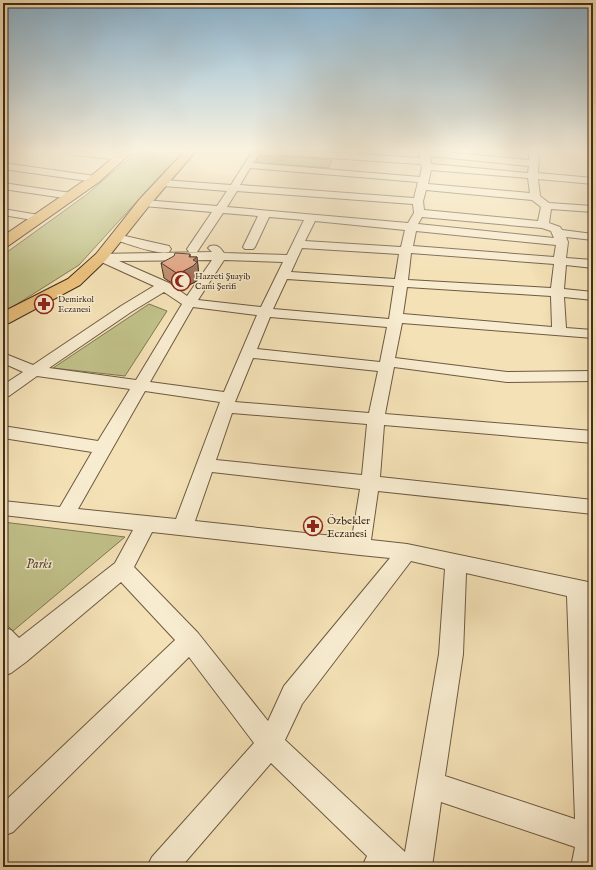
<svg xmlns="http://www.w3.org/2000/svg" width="596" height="870" font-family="'IM FELL English',serif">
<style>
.green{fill:#c1c18a;stroke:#817753}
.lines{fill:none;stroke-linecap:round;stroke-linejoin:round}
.minor-casing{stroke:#6e5a42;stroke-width:2}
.major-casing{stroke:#412d1c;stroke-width:2}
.minor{fill:#f8ecd0;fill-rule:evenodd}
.major{fill:#eac07b;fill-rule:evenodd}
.wall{fill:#c28e72;stroke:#412d1c}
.shaded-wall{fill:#9e745c;stroke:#412d1c}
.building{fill:#e1a584;stroke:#412d1c}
.labels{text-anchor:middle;stroke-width:3;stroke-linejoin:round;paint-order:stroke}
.far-poi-label{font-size:9px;fill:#412d1c;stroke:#f8ecd0;text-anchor:start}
.poi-label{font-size:11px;fill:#412d1c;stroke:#f8ecd0;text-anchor:start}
.near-park-label{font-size:13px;font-style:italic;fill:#5b4b32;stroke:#f8ecd0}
</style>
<rect width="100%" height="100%" fill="#f4e1b6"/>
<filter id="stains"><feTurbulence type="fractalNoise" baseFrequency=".005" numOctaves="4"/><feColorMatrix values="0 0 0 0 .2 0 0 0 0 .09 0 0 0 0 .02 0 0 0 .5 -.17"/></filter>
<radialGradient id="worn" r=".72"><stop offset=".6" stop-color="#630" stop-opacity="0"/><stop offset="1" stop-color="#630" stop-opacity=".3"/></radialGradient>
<path class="green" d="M137,152h47l-16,15 -89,98 -76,48v-58l83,-60z
M259,155l73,5 -3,8 -73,-5z
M149,304l18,7 -42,65 -72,-8z
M3,522l122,15 -112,94 -10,-10z"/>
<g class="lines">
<g class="minor-casing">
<path id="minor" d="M70,152c12,0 49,-3 57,5l-5,3 -48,-5z
M252,152h9l-8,11 167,14 2,-10 -1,-3 -138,-9 -4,-3h51l90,6v-6h26l83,8v-8h10l-1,21 55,5v6l-55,-5 2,17 9,7 44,3v6l-42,-3 -2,14 11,4 2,3 31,4v6l-27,-3 2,5 -2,16 27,2v8l-27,-3 -2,24 29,3v8l-29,-3 2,31 27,2v8l-191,-15 -7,35 112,14 86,-1v10l-86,1 -113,-15 -9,47 208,17v12l-209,-18 -4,52 213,23v14l-215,-23 -7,49 36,4 186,39v18l-5,-1 5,69v198h-22l4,-20 -134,-45 -9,65h-70l5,-11 -96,-93 -90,104h-34l5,-10 102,-114 -65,-86 -176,175 -10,4v-33l172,-163 -54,-58 -95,80 -15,11 -8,3v-49l8,3 8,8 96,-75 18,-33 -130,-15v-14l57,6 32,-55 -89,-14v-12l95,15 32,-52 -93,-13 -28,20 -6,1v-12l20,-13 -20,-9v-10l30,12 88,-59 33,-20 -57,-26 -2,-3 2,-3 115,-2 -4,-4 2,-2c7,-2 10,1 14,7l63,2 17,-35 -35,-3 -14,30 -2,2h-8l-2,-2 15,-31 -35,-3 -26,39h-8l-2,-3 25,-37 -68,-6 -5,-3 5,-3 73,6 10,-15 -64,-5 -5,-3 5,-3 68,5zM430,156l99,10 -1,7 -97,-9zM250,168l168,14 -4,16 -174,-13zM431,170l97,8 2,15 -102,-9zM426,190l106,10 9,7 -3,14 -114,-11 -1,-9zM237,191l176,13 1,9 -6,10 -181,-16zM422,217l120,11 9,3 3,7 -136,-14zM315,221l90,9 -4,17 -96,-6zM416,231l140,14 -2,12 -141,-11zM302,248l97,6 -4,25 -104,-7zM411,253l143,11 -3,24 -143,-8zM212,260l-25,36 -18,-13 -50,-22zM224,260l59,2 -22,45 -63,-7zM287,279l107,7 -5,33 -116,-10zM407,287l144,9 1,31 -149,-13zM164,292l18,12 -46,76 -87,-12 82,-56zM193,307l64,8 -33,77 -74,-10zM270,317l117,10 -7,35 -123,-13zM253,358l125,13 -9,42 -134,-11zM145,391l75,11 -44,117 -98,-10zM232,413l135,11 -5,51 -146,-15zM212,472l148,17 -8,49 -157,-17zM152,532l208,23 30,3 -106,128 -16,35 -70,-88 -64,-66zM411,561l34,8 -6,85 -34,198 -120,-112 17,-36zM466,573l101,23 8,223 -130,-43 18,-122z
M3,163l92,13 5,3 -5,3 -92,-13z
M3,183l68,10 5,3 -5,3 -68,-10z
M3,209l36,6 5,3 -5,3 -36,-6z
M116,234l53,12 2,3 -2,3c-14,3 -42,-9 -57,-13l-2,-2 2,-2z"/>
</g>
<g class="major-casing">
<path id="major" d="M120,152h12l-33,30 -91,64 -5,1v-11l88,-60z
M184,152h11l-46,54 -43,54 -26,25 -71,38 -6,1v-12l65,-33 28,-25 43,-54z"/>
</g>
<use href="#minor" class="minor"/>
<use href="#major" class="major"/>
</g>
<path class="wall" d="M190,257h7l2,20 -4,5 -14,7 -17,-11 -3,-15z"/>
<path class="shaded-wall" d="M190,254l2,13 1,-7 4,-3 2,20 -4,5 -14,7 -3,-15z"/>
<path class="building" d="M175,253l15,1 -1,3h8l-4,3 4,2 -4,4 -15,8 -17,-11 13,-7z"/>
<linearGradient id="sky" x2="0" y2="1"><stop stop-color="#8bb7d5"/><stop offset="0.55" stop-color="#faf2de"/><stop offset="1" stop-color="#faf2de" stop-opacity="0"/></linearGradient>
<rect width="596" height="274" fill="url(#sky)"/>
<defs>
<g id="mosque-ring" transform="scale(1)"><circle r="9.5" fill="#f8ecd0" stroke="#8f2418" stroke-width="1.5"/><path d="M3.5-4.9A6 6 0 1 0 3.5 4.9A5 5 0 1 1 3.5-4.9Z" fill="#8f2418"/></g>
<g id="pharmacy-ring" transform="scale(1)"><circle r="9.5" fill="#f8ecd0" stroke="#8f2418" stroke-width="1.5"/><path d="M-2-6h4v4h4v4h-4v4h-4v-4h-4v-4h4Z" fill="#8f2418"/></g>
</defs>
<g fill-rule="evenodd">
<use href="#mosque-ring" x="181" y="281"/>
<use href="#pharmacy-ring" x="44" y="304"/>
<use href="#pharmacy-ring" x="313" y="526"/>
</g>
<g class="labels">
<g class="far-poi-label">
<text x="195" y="279">Hazreti Şuayib<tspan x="195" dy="10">Cami Şerifi</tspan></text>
<text x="58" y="302">Demirkol<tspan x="58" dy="10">Eczanesi</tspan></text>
</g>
<g class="poi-label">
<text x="327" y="524">Özbekler<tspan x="327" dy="13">Eczanesi</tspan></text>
</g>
<g class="near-park-label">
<text x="39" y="568">Parkı</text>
</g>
</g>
<rect width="596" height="870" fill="none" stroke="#f4e1b6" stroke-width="16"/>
<rect x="4" y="4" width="588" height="862" fill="none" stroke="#412d1c" stroke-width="2"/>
<rect x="8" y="8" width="580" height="854" fill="none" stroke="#412d1c"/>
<rect width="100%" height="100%" filter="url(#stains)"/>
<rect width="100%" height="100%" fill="url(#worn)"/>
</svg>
